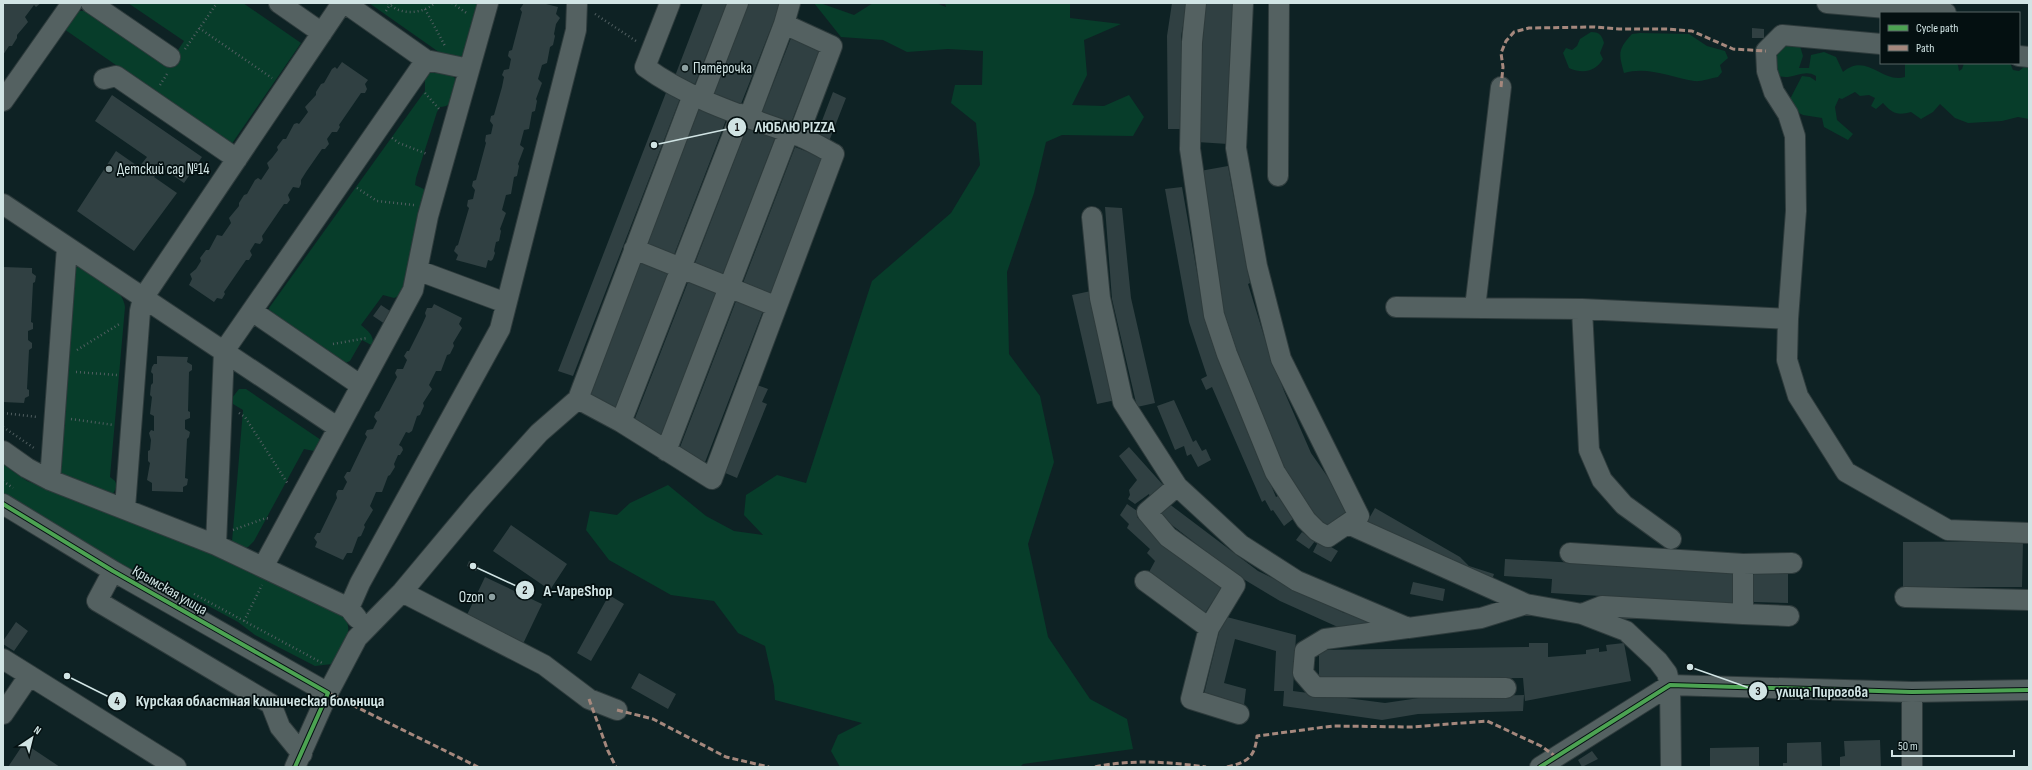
<svg xmlns="http://www.w3.org/2000/svg" width="2032" height="770" font-family="'Sofia Sans Condensed',sans-serif">
<style>
.green{fill:#073d2a}
.building{fill:#304042}
.lines{fill:none;stroke-linecap:round;stroke-linejoin:round}
.minor-casing{stroke:#2e3b3c;stroke-width:22}
.path{stroke:#505e60;stroke-width:2.5;stroke-dasharray:1 3;stroke-linecap:butt}
.minor{stroke:#546161;stroke-width:20}
.quiet{stroke:#a5887d;stroke-width:3;stroke-dasharray:6 3;stroke-linecap:butt}
.cycleway-casing{stroke:#041011;stroke-width:6}
.cycleway{stroke:#4ca352;stroke-width:4}
.poi-dot{fill:#8da0a1;stroke:#041011;stroke-width:1.5}
.labels{text-anchor:middle;stroke-width:3.5;stroke-linejoin:round;paint-order:stroke}
.poi-label{font-size:15px;fill:#d1e4e4;stroke:#041011;text-anchor:start}
.street-label{font-size:15px;fill:#d1e4e4;stroke:#041011}
.leader{fill:none;stroke:#d1e4e4;stroke-width:1.5}
.callout-dot{fill:#d1e4e4;stroke:#041011;stroke-width:1.5}
.mark-label{font-size:12px;text-anchor:middle;font-weight:bold;fill:#111}
.callout-label{font-size:16px;text-anchor:middle;font-weight:bold;fill:#d1e4e4;stroke:#041011;stroke-width:3.5;stroke-linejoin:round;paint-order:stroke}
</style>
<rect width="100%" height="100%" fill="#0e2224"/>
<path class="green" d="M128,3h115l58,40 -70,102 -167,-116 13,-18h9l82,54 16,-24z
M369,3h112l-17,54 -6,2 -15,-4z
M814,3h6l34,12 19,-12h63l10,4 -1,-4h125v15l51,6 -37,16 3,35 -15,30 32,1 25,-11 15,22 -11,19 -71,-1 -16,7 -12,51 -27,79 2,82 31,42 14,66 -26,82 20,93 42,62 37,20 6,30 -110,15 -3,3h-180l-9,-16 7,-16 24,-12 -87,-23 -1,-14 -9,-40 -27,-13 -24,-32 -43,-6 -62,-35 -23,-30 4,-19 27,4 13,-12 38,-18 38,31 28,15 29,4 -19,-20 2,-20 31,-20 29,8 66,-202 79,-68 29,-48 -4,-42 -25,-20 4,-18h27l1,-34 -35,-2 -41,3 -24,-12 -42,-3z
M1591,32c8,0 11,3 13,11l-4,10 3,6c-8,13 -20,15 -34,9l-6,-15 3,-5 6,2 5,-4 3,-7z
M1640,33l49,1 18,12 18,5 3,7 -8,7 2,7 -4,5c-7,1 -17,5 -24,4 -23,-4 -47,-15 -70,-8 -5,-19 -7,-23 8,-39z
M1788,42l12,4 3,10 -4,12h10l2,-13 13,-3 12,5 7,15c24,-20 39,12 62,5v-14h50l3,2 1,6 3,-2 2,-6h46l3,7 6,1 5,-4h5v52l-11,-2 -16,4 -34,2 -13,-5 -15,-14 -7,8 -12,7 -10,-7c-14,4 -19,1 -28,-9l-7,6 -5,-3 4,-8 -6,-3 -9,1 -5,-4 -13,7 -3,-1 -4,9 2,13 16,14 -5,6 -24,-13 -2,-9 -19,-3 -12,-6 -2,-8 13,-25 8,1 6,4v-5c-10,-6 -18,0 -28,1 -5,0 -9,-1 -14,-1 -1,-14 0,-27 14,-34z
M431,70l21,5 6,7c-3,13 -3,24 -18,25l-3,5 -21,66 -1,7 11,5 -25,105 -7,3 -11,-3 -22,30c8,7 13,10 12,21l-11,-6 -12,21 -7,3 -73,-49 -1,-7 156,-217v-12z
M77,267h4c16,10 42,20 44,40l-15,170 5,4 2,5 -4,8 -50,-17 -5,-6 17,-201z
M239,389h7l75,51 -7,11 -10,-2 -50,92 -6,6 -5,1 -11,-6 11,-132 -10,-6 -1,-6z
M3,464l24,17 210,83 104,50c17,15 0,34 -9,50l-17,2 -60,-31 -17,-13 -37,-20 -31,-11 -83,-45 -84,-52z"/>
<path class="building" d="M3,3h38l-5,4 -2,-2 -9,12 3,5 -11,13v3l-5,8h-3l-6,9z
M524,3h18l16,4 -2,7 4,4 -4,6 -2,10 1,2 -2,9 -3,2 -3,16 -5,2 -4,14 4,4 -6,16 1,2 -2,10 -3,1 -3,17 -5,1 -4,15 4,3 -6,16 1,2 -2,10 -3,1 -3,17 -5,1 -4,15 4,3 -6,16 1,2 -2,10 -3,1 -2,9 1,2 -2,6 -2,2 -3,-1 -2,8 -30,-8 2,-5 -4,-4 2,-5 2,-1 11,-37 -2,-2 1,-6 5,-1 2,-9 -3,-4 1,-5 3,-1 10,-37 -1,-2 1,-6 5,-1 2,-9 -3,-4 1,-5 3,-1 8,-28 2,-10 -2,-2 2,-5 5,-1 2,-10 -3,-3 1,-5 3,-1 10,-38 -2,-3z
M703,3h24l-32,81 -20,-8z
M749,3h32l-40,101 -28,-11z
M1172,3h15l-6,34v92h-13l-1,-93z
M1205,3h32l-9,141 -31,-2z
M1752,28l12,1v9h-12z
M791,38l29,11 -29,74 -29,-11z
M342,62l26,18 -3,4 2,5 -2,4h-4l-22,32 1,2 -3,5h-5l-5,7 2,5 -4,5h-3l-16,23 -5,8v4l-2,4 -6,-1 -5,8 2,5 -3,4h-3l-22,32 1,4 -3,4 -5,-1 -5,8 2,4 -3,5h-3l-22,32 1,2 -3,5 -5,-1 -3,4 -25,-17 3,-6 -2,-5 6,-5 5,-8 -1,-3 6,-8h3l8,-15 5,1 9,-13 -2,-5 10,-12v-3l5,-8 3,-1 8,-14 3,-2 3,2 8,-12 -2,-5 5,-5 6,-8 -1,-3 6,-8h3l8,-15 3,-1 2,1 9,-12 -3,-5 11,-12v-3l5,-8 3,-1 8,-14 3,-2 2,2z
M667,90l14,6 -108,280 -15,-5z
M833,92l13,6 -18,46 -13,-5z
M112,95l90,62 -18,26 -23,-16 -7,10 23,16 -43,58 -57,-40 39,-60 23,16 8,-10 -52,-36z
M699,109l27,11 -52,135 -27,-10z
M747,127l28,11 -52,136 -28,-11z
M795,147l29,11 -53,136 -28,-11z
M1228,166l22,117 -2,1 16,52 20,55 27,62 39,56 -26,19 -44,-60 -47,-122 -14,-50 -19,-125z
M1182,187l23,131 18,53 53,126 2,-1 15,23 -9,7 -11,-16 -2,1 -6,-11 -3,2 -50,-115 -6,3 -5,-11 6,-3 -18,-54 -24,-133z
M1105,207l17,1 9,90 24,105 -18,4 -25,-108z
M640,262l28,11 -53,136 -28,-11z
M3,267l29,1v5l4,3 -1,6 -2,1 -2,39 2,1v6l-5,2v9l4,3v5l-3,2 -2,39 2,1v6l-4,2 -1,5 -21,-1z
M688,282l28,11 -55,144 -29,-11z
M1091,291l25,109 -19,4 -25,-109z
M736,301l27,10 -59,154 -27,-10z
M434,304l28,14 -3,6 3,4 -9,15 1,3 -4,8 -3,1 -6,16h-5l-7,14 3,4 -9,14 1,3 -4,9 -3,1 -5,15 -3,2 -3,-1 -7,13 3,2 1,3 -3,5h-2l-4,9 1,3 -5,8 -2,1 -6,16h-6l-6,14 3,4 -9,15 1,2 -4,9 -3,1 -6,16h-5l-4,7 -28,-13 2,-5 -3,-4 3,-5h3l17,-35 -1,-4 2,-4h5l4,-8 -3,-5 3,-5h3l12,-25 5,-10 -2,-3 2,-4 6,-1 4,-8 -3,-4 2,-5 3,-1 18,-34 -2,-4 2,-4h6l4,-9 -3,-4 3,-5h2l13,-26 4,-9 -1,-3 2,-5h5z
M381,305l15,10 -8,11 -15,-10z
M157,356l31,1 -1,5 5,3v5l-3,2 -1,39 2,1v6l-5,2v9l5,3 -1,5 -2,2 -2,39 3,1 -1,6 -4,2v5l-31,-1v-8l-5,-3 3,-17 -2,-2v-10l2,-1 1,-10 -2,-7 2,-3 3,1v-15l-4,-2 2,-17 -2,-2 1,-10 2,-2v-9l-2,-2 1,-5 2,-3h3z
M757,385l11,4 -6,13 5,2 -30,74 -14,-6z
M1174,400l19,42 3,-2 6,11 4,-2 5,11 -13,7 -7,-13 -4,2 -3,-10 -9,4 -18,-44z
M1129,447l35,39 -14,11 -1,-3 -14,10 -7,-5 2,-4 -1,-5 8,-10 -18,-24z
M1168,503l90,68 86,42 24,1 1,16 -29,-2 -60,-27 -45,-27 -76,-59z
M1127,504l13,9 -3,4 30,29 58,43 -9,13 -3,-1 -8,12 -56,-41 6,-11 -8,-8 3,-4 -23,-21 2,-4 -9,-9z
M1375,508l85,49 9,9 25,8 -4,12 -123,-64z
M511,525l56,39 -17,26 -57,-39z
M1302,532l13,9 -6,8 -13,-9z
M1319,540l19,11 -7,11 -18,-10z
M2023,541l-1,46h-119v-45z
M1505,559l230,13 -2,32 -182,-11 1,-14 -48,-3z
M469,561l10,5 -3,5 -9,-5z
M1754,570h34v33l-34,-1z
M485,577l57,27 -20,42 -57,-27z
M1413,582l32,7 -2,12 -33,-7z
M609,595l15,9 -33,57 -14,-8z
M1223,616l73,19 -3,56 92,12 34,-5 105,-3 -1,16 -105,3 -36,6 -99,-14 1,-15h-10l2,-40 -41,-12 -11,44 22,6 -2,16 -40,-11z
M16,622l12,9 -14,20 -11,-7v-3z
M1529,643h19v14l38,-3v-4l13,-2v4l8,-1 -1,-6 18,-2 7,38 -106,20 -2,-23 -204,2v-30l210,-3z
M639,673l37,21 -8,15 -37,-21z
M1880,740l1,27h-41v-10l5,-1 -1,-15z
M1821,742l1,25h-39v-4h4v-20z
M24,743l36,24h-52z
M1759,747v20h-49v-19z
M1592,751l6,8 -16,8 -4,-7z"/>
<g class="lines">
<g class="minor-casing">
<path id="minor" d="M91,3l79,54
M279,3l43,30
M345,3l81,57 43,9
M1196,3l-4,39 -2,107 24,166 13,39 48,118 31,48 11,11 11,6 31,-21 -78,-157 -24,-93 -21,-118 7,-145
M1827,3l119,10
M784,24l48,22 -34,90
M1881,44l-99,-9 -16,16 1,20 7,21 14,22 7,22 1,75 -8,108 -1,41 11,36 48,76 102,58 81,3
M2019,56l10,1
M104,79l12,-3 121,83
M701,99l37,-96
M3,101l69,-98
M749,117l35,-93 6,-21
M1278,176l1,-173
M3,204l334,223
M1092,217l8,81 23,104 54,84
M634,249l141,57
M417,270l89,33
M1396,307l186,2 206,10
M1475,308l26,-221
M1582,309l7,141 13,30 22,25 47,34
M252,311l108,74
M578,399l43,23 91,57 122,-325c-11,-6 -23,-13 -35,-18 -52,-19 -109,-36 -154,-69l25,-64
M621,422l120,-308
M3,451l24,17 23,12 166,65 133,63 8,10
M666,451l122,-317
M50,480l17,-233
M3,504l110,67 215,122
M125,508l15,-197 3,-13 199,-295
M1348,524l178,80 56,10 44,17 32,30 9,12 3,12 1,82
M216,545l8,-194 202,-291
M1570,553l173,11v50l-141,-8 -20,8
M1743,564l49,-1
M263,567l150,-277 15,-74 60,-213
M113,571l-16,30 174,103 9,23 22,27
M1145,581l64,47 -18,71 48,15
M402,592l142,73 45,34 28,11
M1905,597l124,3
M349,608l11,-25 140,-254 76,-299 1,-27
M1743,614l46,2
M1209,628l26,-43 -67,-48 -21,-25 30,-26 64,59 56,36 111,47 73,-10 45,-14
M1407,628l-82,11 -20,12 -2,22 12,14 191,1
M3,659l173,108
M3,714l26,-38
M295,767l33,-74 29,-55 45,-46 76,-91 61,-68 39,-34 115,-304
M1540,767l130,-82 242,7 117,-2
M1912,767v-75"/>
</g>
<path class="path" d="M388,3c13,13 34,11 47,0
M452,3l16,11
M425,9l20,37
M386,11l5,-8
M595,14l41,27
M199,28l73,50
M185,49l32,-46
M160,85l7,-11
M425,93l15,17
M392,138l7,5 28,11
M357,188l20,13 37,4
M333,344l34,-6
M77,350l44,-27
M76,372l41,3
M3,413l35,4
M239,413l6,4 43,67
M71,419l43,6
M3,427l31,21
M3,481l10,7
M233,530l33,-12 4,1
M194,594l130,70
M244,621l18,-36"/>
<use href="#minor" class="minor"/>
<path class="quiet" d="M1501,87l2,-20 -2,-14 5,-12 8,-9 15,-4 65,-1 25,2h49l24,2 41,18 33,2
M328,693l150,74
M589,699l19,52 8,16
M617,710l36,9 73,38 43,10
M1095,767c36,-8 75,-5 111,0
M1227,767c20,-5 28,-9 30,-31l76,-10 79,1 75,-6 54,25 14,10"/>
<g class="cycleway-casing">
<path id="cycleway" d="M3,504l110,67 215,122 -33,74
M1540,767l130,-82 242,7 117,-2"/>
</g>
<use href="#cycleway" class="cycleway"/>
</g>
<g class="poi-dot">
<circle cx="685" cy="68" r="4"/>
<circle cx="109" cy="169" r="4"/>
<circle cx="492" cy="597" r="4"/>
</g>
<g class="labels">
<g class="poi-label">
<text x="693" y="73">Пятёрочка</text>
<text x="117" y="174">Детский сад №14</text>
<text x="484" y="602" text-anchor="end">Ozon</text>
</g>
<g class="street-label">
<text transform="translate(170 590) rotate(30)" y="5">Крымская улица</text>
</g>
</g>
<path class="leader" d="M654 145L737 127M473 566L525 590M1690 667L1758 691M67 676L117 701"/>
<g class="callout-dot">
<circle cx="654" cy="145" r="4"/>
<circle cx="473" cy="566" r="4"/>
<circle cx="1690" cy="667" r="4"/>
<circle cx="67" cy="676" r="4"/>
<circle cx="737" cy="127" r="10"/>
<circle cx="525" cy="590" r="10"/>
<circle cx="1758" cy="691" r="10"/>
<circle cx="117" cy="701" r="10"/>
</g>
<g class="mark-label">
<text x="737" y="131">1</text>
<text x="525" y="594">2</text>
<text x="1758" y="695">3</text>
<text x="117" y="705">4</text>
</g>
<g class="callout-label">
<text x="795" y="132">ЛЮБЛЮ PIZZA</text>
<text x="578" y="596">A-VapeShop</text>
<text x="1822" y="697">улица Пирогова</text>
<text x="260" y="706">Курская областная клиническая больница</text>
</g>
<rect width="2032" height="770" fill="none" stroke="#d1e4e4" stroke-width="8"/>
<rect x="1880" y="12" width="140" height="52" fill="#041011" stroke="#566565"/>
<rect x="1888" y="25" width="20" height="6" fill="#4ca352" stroke="#566565"/>
<text x="1916" y="32" font-size="12" fill="#d1e4e4">Cycle path</text>
<rect x="1888" y="45" width="20" height="6" fill="#a5887d" stroke="#566565"/>
<text x="1916" y="52" font-size="12" fill="#d1e4e4">Path</text>
<g transform="translate(32 738) rotate(35)" stroke="#041011" stroke-width="3" paint-order="stroke">
<path d="M0-3L7 15L0 10L-7 15Z" fill="#d1e4e4"/>
<text y="-6" font-size="11" font-weight="bold" text-anchor="middle" fill="#d1e4e4">N</text>
</g>
<path d="M1892 750v6h122v-6" fill="none" stroke="#d1e4e4" stroke-width="2"/>
<text x="1898" y="750" font-size="12" fill="#d1e4e4" stroke="#041011" stroke-width="3" paint-order="stroke">50 m</text>
</svg>
